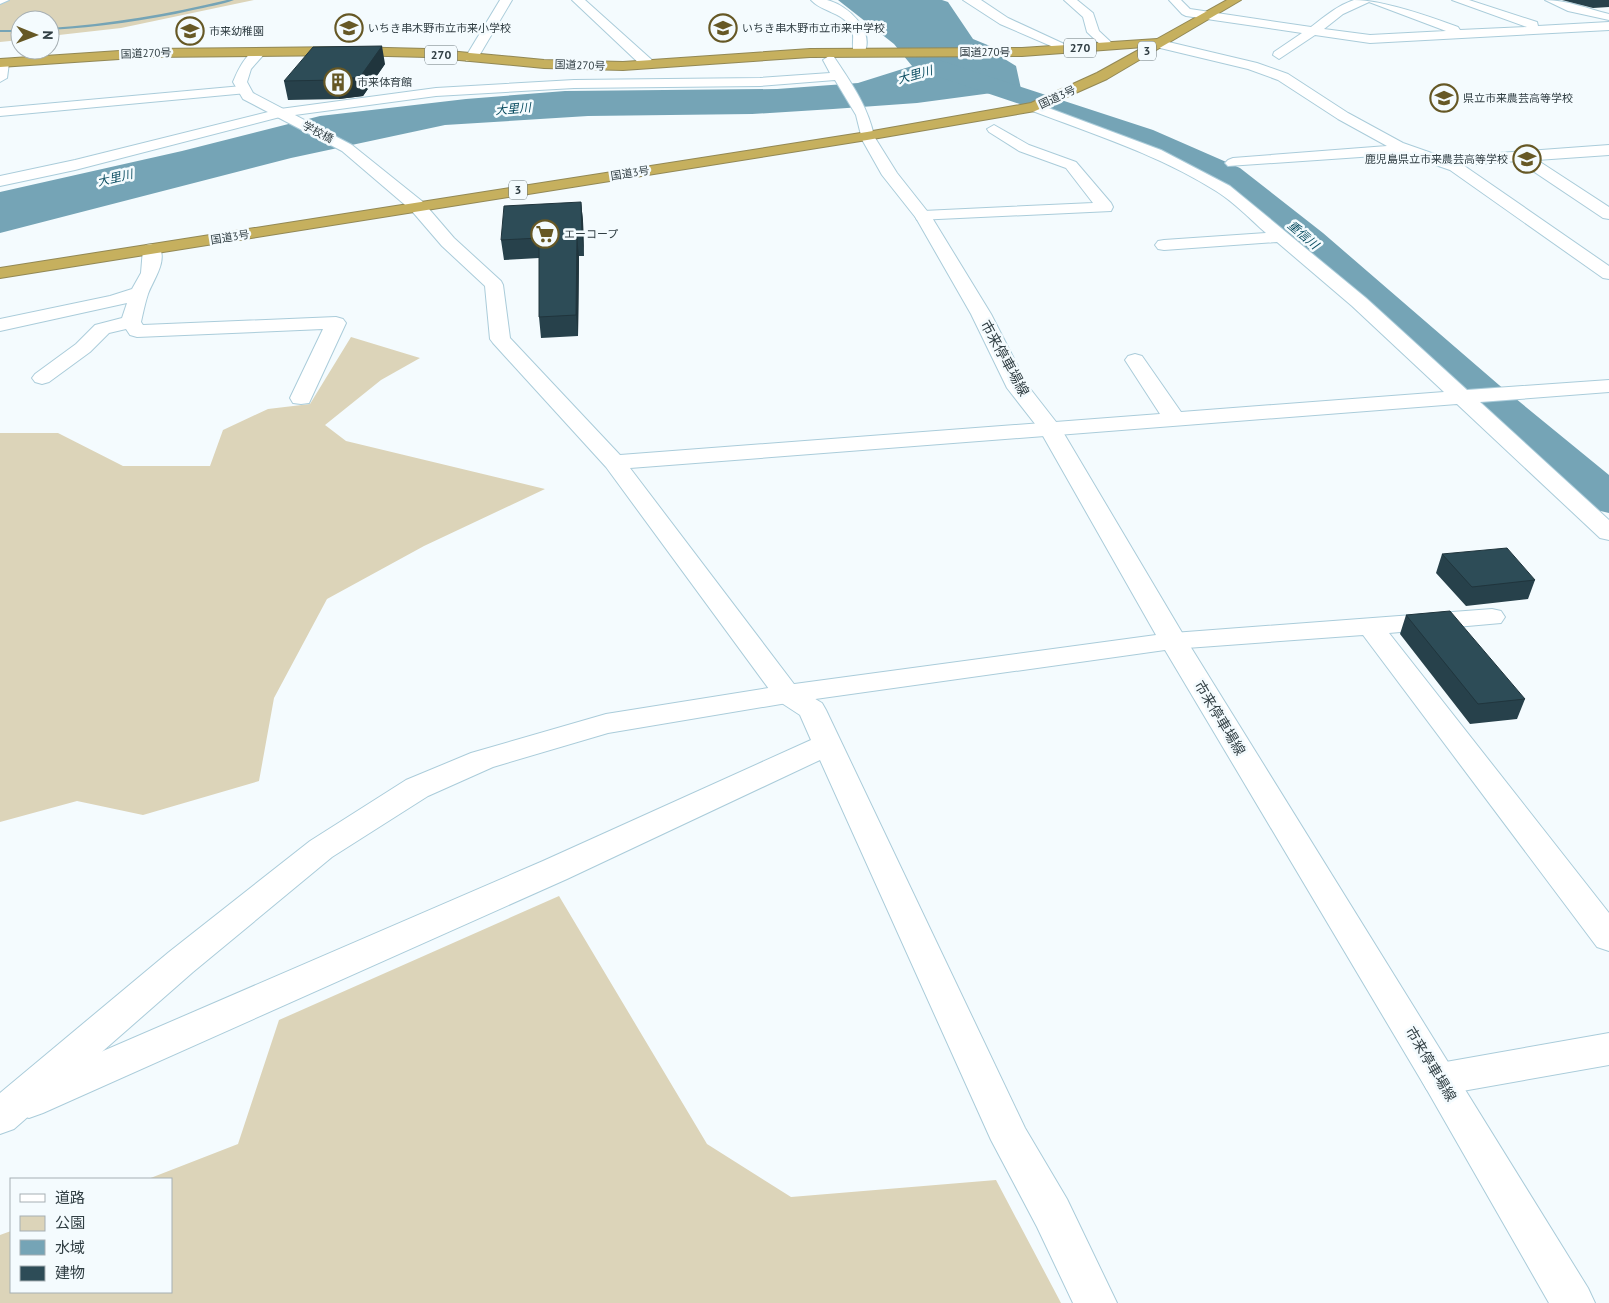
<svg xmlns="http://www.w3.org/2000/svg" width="1609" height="1303" font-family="'PT Sans','Noto Sans JP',sans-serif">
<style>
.green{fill:#dcd4b9}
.water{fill:#75a4b6}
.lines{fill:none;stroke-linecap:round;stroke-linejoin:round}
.stream{fill:#75a4b6;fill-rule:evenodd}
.river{fill:#75a4b6;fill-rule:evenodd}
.street-casing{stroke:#aaccda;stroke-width:2}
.secondary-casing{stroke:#aaccda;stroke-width:2}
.highway-casing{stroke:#928855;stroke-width:2}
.street{fill:#fff;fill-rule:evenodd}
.secondary{fill:#fff;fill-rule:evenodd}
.highway{fill:#c6b05e;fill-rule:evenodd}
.wall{fill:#27414b}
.shaded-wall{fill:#20353d}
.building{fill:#2d4c57;stroke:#20353d}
.labels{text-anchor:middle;stroke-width:5;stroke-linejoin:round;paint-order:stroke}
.far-poi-label{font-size:11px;fill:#303e43;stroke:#f4fbfe;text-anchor:start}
.far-street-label{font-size:11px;fill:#303e43;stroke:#f4fbfe}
.shield{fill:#f4fbfe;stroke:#6b777b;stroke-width:1}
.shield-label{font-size:12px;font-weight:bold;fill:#303e43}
.far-water-label{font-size:12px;font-style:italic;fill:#0c4e62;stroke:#f4fbfe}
.street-label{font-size:14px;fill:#303e43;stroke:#f4fbfe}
</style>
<rect width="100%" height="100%" fill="#f4fbfe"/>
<path class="green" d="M0,0h254l-133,28 -71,8v-16h-30v20l-20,2z
M351,337l69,21 -39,22 -56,45 21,16 199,48 -121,57 -97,53 -53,99 -15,83 -116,34 -66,-14 -77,21v-389h58l65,33h87l13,-36 45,-21 42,-5z
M559,896l148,248 84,53 205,-17 65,123h-1061v-68l11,-4v61h160v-113h-23l90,-35 41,-124z"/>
<path class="water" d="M838,0h104l6,2 25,37 17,7 13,12 13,8 5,23 -104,14 -84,6 -81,5 -164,2 -143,9 -154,33 -291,75v-41l182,-41 138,-35 146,-17 99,-8 212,-2 81,-6 54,-17 -18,-22z"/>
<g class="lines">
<path class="stream" d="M227,0h7c-13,5 -28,7 -41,10 -47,11 -95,17 -143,20v-2c60,-4 119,-14 177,-28z
M0,30h20v2h-20z"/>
<path class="river" d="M939,60l214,70 87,38 83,65 176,152 110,90v38l-17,-4 -123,-106 -170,-156 -81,-65 -85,-40 -203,-68 -4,-6 4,-6z"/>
<g class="street-casing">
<path id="street" d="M500,0h12l-36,61h-10l-1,-3z
M572,0h13l68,61 2,3 -2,3h-10z
M963,0h18l27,18 67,31 -6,4 -4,-1 -65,-28z
M1064,0h13l16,13 6,18 15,14 -2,3h-8l-17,-16 -4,-15z
M1169,0h12l9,9 121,18c13,-10 27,-22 43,-27 29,0 77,17 104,27l2,3 67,-3 -75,-27h17l68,22 1,4 71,-4v8l-239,13 -55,-8 -36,24 -6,-4 1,-3 28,-19 -116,-17 -4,-2zM1369,2l77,29 -76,4 -46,-6 19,-15z
M1545,0c22,0 43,9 64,14v6l-41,-9z
M1160,40l97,23 31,11 60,39 55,30 40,14 166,-12v10l-72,5 72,47v12l-6,-1 -85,-57 -55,4 146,101v13l-6,-1 -153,-108 -46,-16 -176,12 -3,-3 3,-3 5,-2 154,-12 -49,-27 -60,-39 -30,-11 -92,-22 -2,-3z
M829,56l5,1c16,24 34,49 40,79l-2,3h-10l-6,-24 -21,-35 -75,6 -186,2 -138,8 -156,21 -205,53 -75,16v-10l75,-16 205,-51 156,-21 138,-8 186,-2 70,-5 -7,-13z
M3,59l6,4 -2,15 -7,4v-22z
M242,86l5,1 2,3 -2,3 -247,23v-8z
M1035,103l126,47 69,36 136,112 101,92 142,-10v12l-129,10 129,118v20l-9,-2 -143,-134 -827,64 167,220 25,15 4,7 199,418 42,71 50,104h-44l-36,-76 -46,-87 -171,-380 -253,119 -524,234 -14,5 -14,-5 -5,-12 5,-12 528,-228 268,-121 -11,-25 -23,-15 -171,-233 -113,-124 -3,-4 -5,-53 -43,-40 -31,-36 -2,-4 2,-4h12l31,36 47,43 2,4 7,53 110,117 540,-41 -35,-54 3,-4 7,-2 7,2 39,56 263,-20 -92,-86 -75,-64 -113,8 -6,-1 -3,-4 3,-4 6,-1 102,-7c-16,-14 -32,-31 -50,-42 -57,-36 -123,-57 -186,-81l-2,-3z
M994,125l35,20 47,17 35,41 2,4 -2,4 -194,9 -2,-4 2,-4 6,-1 170,-8 -27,-35 -47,-17 -30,-19 -2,-3z
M152,244l6,1c11,15 -5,35 -10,49 -3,9 -5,19 -7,28l2,3 193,-8 7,2 3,4 -37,80 -8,1 -8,-1 -3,-5 33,-69 -186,8 -7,-2 -4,-6 -17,4 -19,19 -41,30 -7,2 -7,-2 -3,-4 3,-4 41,-30 19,-19 27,-7 5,-15 -127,28v-12l110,-23 22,-7 9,-16 2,-24 3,-4z
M1492,609l9,2 4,6 -4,6 -112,10 220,280v38l-12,-4 -234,-312 -190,14 -10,-2 -4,-6 4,-6 10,-2z
M1609,1033v32l-169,30 -13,-5 -6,-11 6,-11 13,-5z"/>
</g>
<g class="secondary-casing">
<path id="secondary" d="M0,0h9l-9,4z
M811,0c5,0 11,0 16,0 21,5 50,32 36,55h-8c-5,-8 1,-19 -4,-28 -9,-15 -29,-15 -40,-27z
M260,48l6,4 -15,17 -4,13 6,11 99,52 71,57 2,4 -2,4h-12l-69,-59 -99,-52 -10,-17c5,-12 13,-30 27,-34z
M867,132l5,1 25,40 34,43 60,98 37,72 32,41 127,214 401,647 7,15h-46l-122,-213 -262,-440 -378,53 -179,30 -115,34 -65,29 -96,61 -139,115 -179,157 -14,5v-41l169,-141 141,-111 96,-61 65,-27 135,-39 181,-29 369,-50 -117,-206 -32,-41 -36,-74 -55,-96 -34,-43 -22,-39z"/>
</g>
<g class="highway-casing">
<path id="highway" d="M1227,0h14l-134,79 -72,32 -168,29 -867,138v-10l867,-136 164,-29 66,-30 47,-26 -122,9 -212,1 -187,13 -79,-2 -117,-11 -79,-2 -199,2 -149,10v-8l149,-10 199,-2 79,2 117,11 79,2 187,-13 212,-1 135,-9z"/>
</g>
<use href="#street" class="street"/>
<use href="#secondary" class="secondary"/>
<use href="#highway" class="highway"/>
</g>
<path class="wall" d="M1562,0h47v7l-16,1z
M385,64l-22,32 -24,3 -51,1 -4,-19z
M581,202l2,19 1,35h-5l-1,80 -37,2 -2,-21v-59l-35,2 -3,-20z
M1442,554l93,26 -7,19 -62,7 -30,-33z
M1406,615l119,84 -8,20 -47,5 -70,-90z"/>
<path class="shaded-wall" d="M382,46l3,18 -22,32 -24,3 -3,-19z
M581,202l2,19 1,35 -2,-20z
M577,236l2,20 -1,80 -2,-21z"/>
<path class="building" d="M382,46l-22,31 -24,3 -52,1 29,-34z
M581,202l1,34h-5l-1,79 -37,2v-79l-38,2 3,-34z
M1507,548l28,32 -63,7 -30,-33z
M1450,611l75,88 -47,5 -72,-89z"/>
<defs>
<g id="school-ring" transform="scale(1.4375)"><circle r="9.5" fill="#f4fbfe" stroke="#665825" stroke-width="1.5"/><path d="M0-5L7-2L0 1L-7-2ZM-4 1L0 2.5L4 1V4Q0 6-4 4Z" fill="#665825"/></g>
<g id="building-ring" transform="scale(1.4375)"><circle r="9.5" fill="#f4fbfe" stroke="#665825" stroke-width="1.5"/><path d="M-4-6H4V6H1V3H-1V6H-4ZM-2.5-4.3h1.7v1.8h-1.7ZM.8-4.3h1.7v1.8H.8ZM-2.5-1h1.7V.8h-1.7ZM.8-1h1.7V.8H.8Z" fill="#665825"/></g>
<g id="supermarket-ring" transform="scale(1.4375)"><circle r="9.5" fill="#f4fbfe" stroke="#665825" stroke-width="1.5"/><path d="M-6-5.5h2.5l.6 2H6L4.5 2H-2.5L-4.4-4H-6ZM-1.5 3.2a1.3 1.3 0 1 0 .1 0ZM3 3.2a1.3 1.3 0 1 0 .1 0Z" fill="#665825"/></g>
</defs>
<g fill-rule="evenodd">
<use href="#school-ring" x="349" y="28"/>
<use href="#school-ring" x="723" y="28"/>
<use href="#school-ring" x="190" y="31"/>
<use href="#building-ring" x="338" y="82"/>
<use href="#school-ring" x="1444" y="98"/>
<use href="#school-ring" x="1527" y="159"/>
<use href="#supermarket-ring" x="545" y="234"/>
</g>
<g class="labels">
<g class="far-poi-label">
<text x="368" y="32">いちき串木野市立市来小学校</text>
<text x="742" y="32">いちき串木野市立市来中学校</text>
<text x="209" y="35">市来幼稚園</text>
<text x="357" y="86">市来体育館</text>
<text x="1463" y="102">県立市来農芸高等学校</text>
<text x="1508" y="163" text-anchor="end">鹿児島県立市来農芸高等学校</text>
<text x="564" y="238">エーコープ</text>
</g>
<g class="far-street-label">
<text x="985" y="56">国道270号</text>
<text transform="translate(146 53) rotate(-2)" y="4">国道270号</text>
<text transform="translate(580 65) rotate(2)" y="4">国道270号</text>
<text transform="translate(1057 97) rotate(-25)" y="4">国道3号</text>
<text transform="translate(318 132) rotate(28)" y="4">学校橋</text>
<text transform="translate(630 173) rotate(-9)" y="4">国道3号</text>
<text transform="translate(230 237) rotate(-9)" y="4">国道3号</text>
</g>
<g class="shield">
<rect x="1064" y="38.5" width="32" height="19" rx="4"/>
<rect x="1138" y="41.5" width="18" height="19" rx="4"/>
<rect x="425" y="45.5" width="32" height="19" rx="4"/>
<rect x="509" y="180.5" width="18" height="19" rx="4"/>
</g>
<g class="shield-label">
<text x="1080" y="52">270</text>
<text x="1147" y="55">3</text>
<text x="441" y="59">270</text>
<text x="518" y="194">3</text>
</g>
<g class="far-water-label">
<text transform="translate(915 75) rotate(-16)" y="4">大里川</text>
<text transform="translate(513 109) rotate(-5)" y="4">大里川</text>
<text transform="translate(115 178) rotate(-13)" y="4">大里川</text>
<text transform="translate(1303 235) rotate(40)" y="4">重信川</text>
</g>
<g class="street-label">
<text transform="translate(1005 358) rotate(61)" y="5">市来停車場線</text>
<text transform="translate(1220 718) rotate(59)" y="5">市来停車場線</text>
<text transform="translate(1431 1064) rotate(59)" y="5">市来停車場線</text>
</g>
</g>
<rect x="10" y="1178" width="162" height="115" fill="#f4fbfe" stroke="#a6afb3"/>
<rect x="20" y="1194" width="25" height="8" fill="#ffffff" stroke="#a6afb3"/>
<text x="55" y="1203" font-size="15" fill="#303e43">道路</text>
<rect x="20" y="1216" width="25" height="15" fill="#dcd4b9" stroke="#a6afb3"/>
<text x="55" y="1228" font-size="15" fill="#303e43">公園</text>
<rect x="20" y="1240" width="25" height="15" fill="#75a4b6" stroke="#a6afb3"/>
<text x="55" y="1253" font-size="15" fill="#303e43">水域</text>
<rect x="20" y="1266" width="25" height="15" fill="#2d4c57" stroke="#a6afb3"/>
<text x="55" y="1278" font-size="15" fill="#303e43">建物</text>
<g transform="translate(35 35) rotate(91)"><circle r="24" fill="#f4fbfe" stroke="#a6afb3"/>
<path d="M0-4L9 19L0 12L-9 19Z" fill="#665825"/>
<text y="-8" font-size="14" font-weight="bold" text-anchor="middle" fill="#303e43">N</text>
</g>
</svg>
